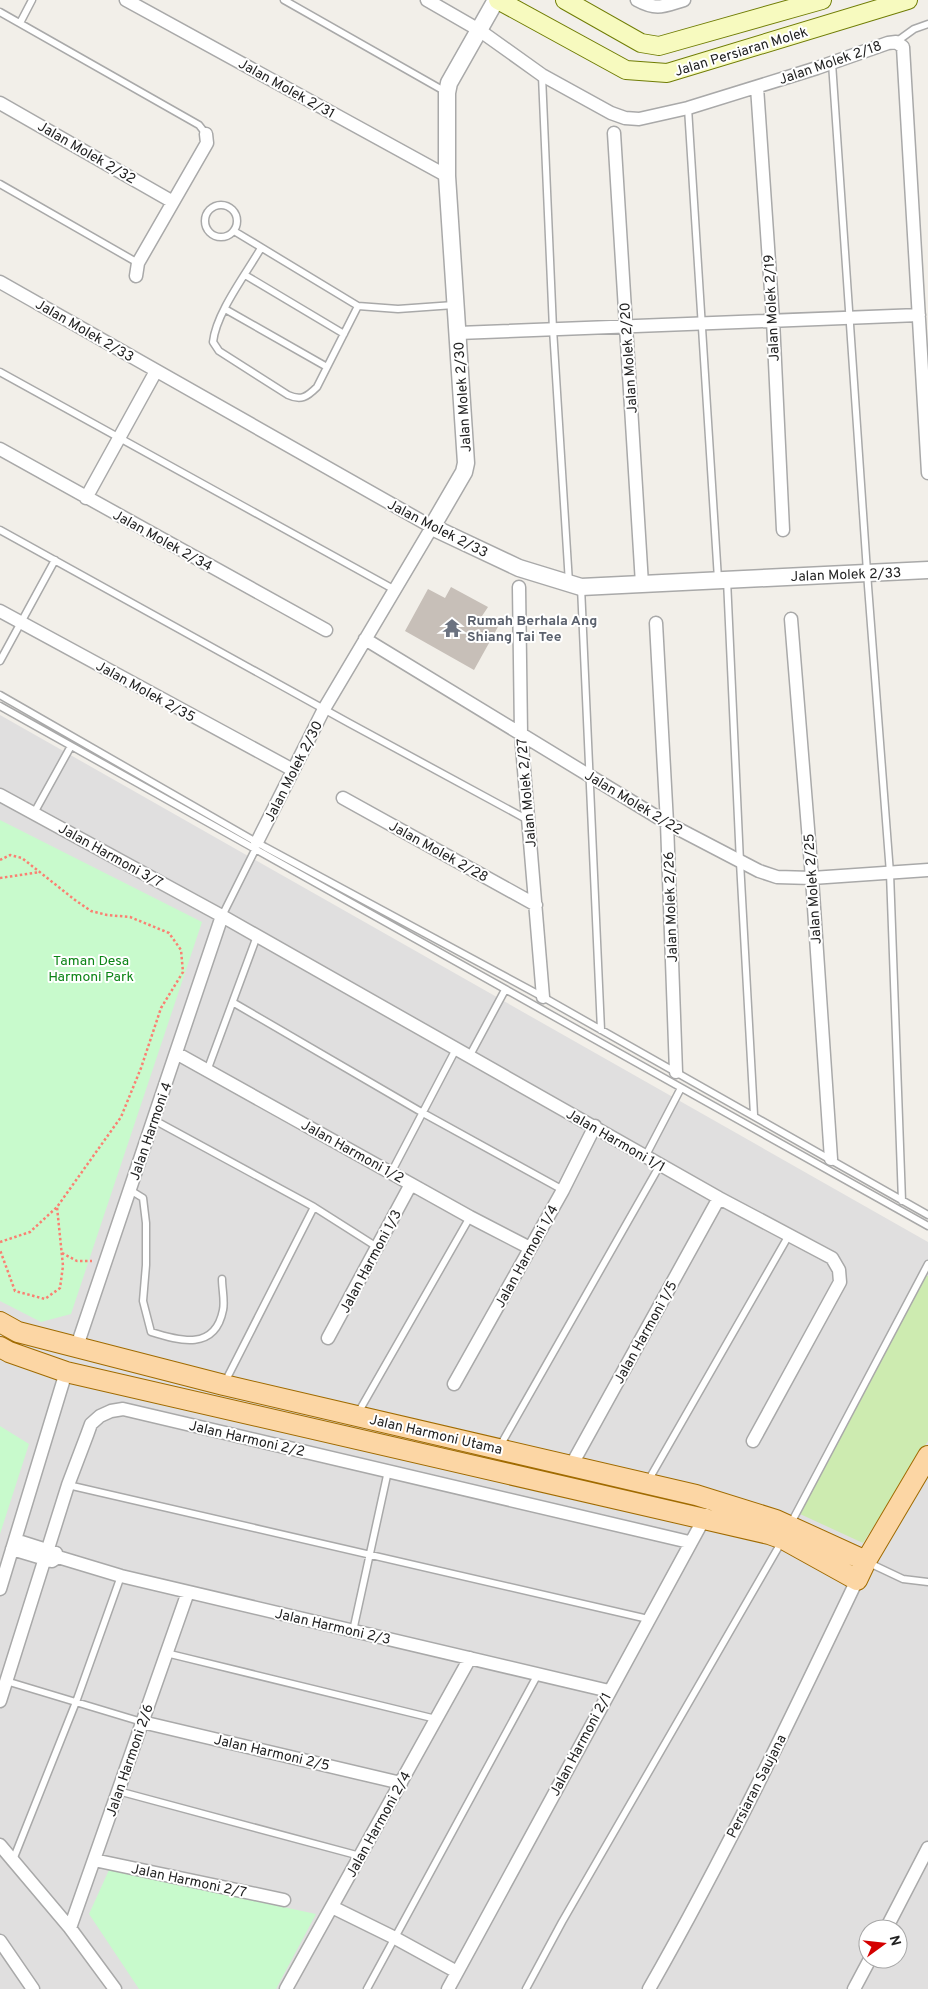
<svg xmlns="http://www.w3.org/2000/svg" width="928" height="1989" font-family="Overpass,sans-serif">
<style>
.residential{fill:#e0dfdf;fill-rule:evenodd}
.grass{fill:#cdebb0}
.park{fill:#c8facc}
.building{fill:#c7bfb8}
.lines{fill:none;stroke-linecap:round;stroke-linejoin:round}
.service-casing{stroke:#a9a9a9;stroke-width:9}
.minor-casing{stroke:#a9a9a9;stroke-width:15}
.tertiary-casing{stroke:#a9a9a9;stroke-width:19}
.secondary-casing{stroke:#707d05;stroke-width:20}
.primary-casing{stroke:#a06b00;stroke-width:22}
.path{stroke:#fa8072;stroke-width:2.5;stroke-dasharray:2.5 2.5;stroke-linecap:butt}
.service{stroke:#fff;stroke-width:6}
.minor{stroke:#fff;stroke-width:12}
.tertiary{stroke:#fff;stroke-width:16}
.secondary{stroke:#f7fabf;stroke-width:18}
.primary{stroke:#fcd6a4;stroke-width:20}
.labels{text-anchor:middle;stroke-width:4;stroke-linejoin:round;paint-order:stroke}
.street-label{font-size:14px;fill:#222;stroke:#fff}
.worship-label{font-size:14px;font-weight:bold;fill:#5b616d;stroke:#fff;text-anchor:start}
.park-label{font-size:14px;fill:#0c8416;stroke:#fff}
</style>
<rect width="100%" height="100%" fill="#f2efe9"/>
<path class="residential" d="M0,715l928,527v747h-928zM868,1929h30v30h-30z"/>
<path class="grass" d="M926,1275l2,1v165l-65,102 -63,-29z"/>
<path class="park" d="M0,820l202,102 -131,392 -30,8 -41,-21z
M0,1426l29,18 -29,90z
M109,1870l207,44 -40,75h-137l-50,-75z"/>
<path class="building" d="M451,587l37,20 -6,9 17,9 -25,45 -69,-39 23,-42 17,9z"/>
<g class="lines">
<g class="service-casing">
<path id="service" d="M284,0l162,92
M0,12l199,113 7,9
M20,23l12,-23
M896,42l18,-13 14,-5
M832,63l36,523 22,287 12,328
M542,76l11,253 16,254
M688,108l30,471
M0,184l138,79
M205 221a16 16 0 1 1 32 0a16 16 0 1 1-32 0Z
M234,231l124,75 40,3 56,-4
M261,248c-15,26 -45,65 -48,94l6,9 69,44c13,6 19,2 29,-8l41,-81
M245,275l99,59
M225,309l102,58
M0,372l395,218
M0,530l349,193 179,97
M727,580l13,282 14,253
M581,587l20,443
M0,661l55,-101
M0,695l265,152 278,150 385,218
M0,706l928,520
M34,813l37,-67
M222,916l33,-66
M234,1003l189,110 140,77
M469,1057l36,-67
M207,1071l50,-135
M154,1120l160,87 63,40
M645,1157l36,-69
M391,1173l65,-124
M130,1190l13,8 3,25v42l-3,36 8,31c29,9 64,19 72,-22 2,-9 -1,-21 -1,-31
M225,1382l89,-175
M358,1413l112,-196
M500,1446l160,-281
M648,1481l141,-246
M68,1485l580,134
M790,1525l138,-261
M867,1562l36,17 25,3
M353,1631l35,-160
M166,1653l270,66
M6,1681l136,41
M118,1791l242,65
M13,1860l63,-158 45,-126
M367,1989l171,-315
M526,1989l36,-67 220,-381"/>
</g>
<g class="minor-casing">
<path id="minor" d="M126,0l321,176
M427,0l52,30 63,45 69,38 14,5 14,1 49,-11 129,-40 71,-25 8,-1 7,5 25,426
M637,0c20,11 27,6 47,0
M757,87l16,233 10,210
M0,103l173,99
M614,133l28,451
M136,276l2,-13 69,-120 -1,-9
M0,282l432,245 -108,182 -67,133
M458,333l461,-18
M0,449l326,181
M86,498l70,-127
M519,587l2,147 22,263
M0,611l293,159
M791,619l21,259 19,281
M656,623l11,200 9,249
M365,639l302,184 92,48 18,6 35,1 116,-8
M0,795l222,121 497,282 113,60 7,12 1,12 -87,159
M343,798l193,107
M176,1053l294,164 60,31
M328,1338l83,-154
M77,1346l145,-430
M454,1384l109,-194 32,-64
M571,1466l148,-268
M15,1540l41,13
M12,1549l40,12 6,-4 63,19 488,115
M0,1589l66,-217
M0,1701l68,-216 19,-50 4,-11 9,-8 11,-5 12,-2 566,133
M142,1722l259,61
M0,1845l70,83 45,61
M94,1860l190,40
M332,1907l63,31 62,34
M70,1928l118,-336
M886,1929l42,-81
M0,1941l33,48
M286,1989l184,-331
M448,1989l258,-474
M649,1989c76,-133 142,-271 208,-409
M854,1989l16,-30"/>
</g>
<g class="tertiary-casing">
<path id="tertiary" d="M496,0l-47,83 -2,10v83l19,287 -2,9 -32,55 87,41 62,19 347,-17"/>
</g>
<g class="secondary-casing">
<path id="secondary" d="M498,0l128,70 41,3 241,-73
M565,0l76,43 18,3 163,-46"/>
</g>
<g class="primary-casing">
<path id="primary" d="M0,1322l18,10 206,53 472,110 80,25 90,41
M0,1347l9,5 57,20 703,162 14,5 74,41 9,-19 62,-105"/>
</g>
<path class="path" d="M0,860l10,-5 12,3 53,42 16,11 16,4 23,2 39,16 12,17 2,22 -22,36 -20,60 -20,49 -64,90 6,59 -3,22 -15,11 -30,-8 -15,-41
M0,878l40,-6
M0,1242l30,-10 27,-25
M62,1253l15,8h15"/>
<use href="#service" class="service"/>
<use href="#minor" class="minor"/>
<use href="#tertiary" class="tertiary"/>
<use href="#secondary" class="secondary"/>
<use href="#primary" class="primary"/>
</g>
<defs>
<g id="temple-bare" transform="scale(1.5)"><path d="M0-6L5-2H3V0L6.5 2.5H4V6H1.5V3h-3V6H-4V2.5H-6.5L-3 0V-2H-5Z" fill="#6b7280" stroke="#fff" stroke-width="2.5" paint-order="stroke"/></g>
</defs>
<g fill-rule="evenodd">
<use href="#temple-bare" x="452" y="628"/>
</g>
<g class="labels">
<g class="street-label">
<text transform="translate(741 51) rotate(-17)" y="5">Jalan Persiaran Molek</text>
<text transform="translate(830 62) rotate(-19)" y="5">Jalan Molek 2/18</text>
<text transform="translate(287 88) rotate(29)" y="5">Jalan Molek 2/31</text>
<text transform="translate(87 152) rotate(30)" y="5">Jalan Molek 2/32</text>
<text transform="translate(771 308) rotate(-93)" y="5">Jalan Molek 2/19</text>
<text transform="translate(85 330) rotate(30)" y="5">Jalan Molek 2/33</text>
<text transform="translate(628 358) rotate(-94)" y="5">Jalan Molek 2/20</text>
<text transform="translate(462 397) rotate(-94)" y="5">Jalan Molek 2/30</text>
<text transform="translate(438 528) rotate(27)" y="5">Jalan Molek 2/33</text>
<text transform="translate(163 540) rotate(29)" y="5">Jalan Molek 2/34</text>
<text transform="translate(846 574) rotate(-2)" y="5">Jalan Molek 2/33</text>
<text transform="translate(146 691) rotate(29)" y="5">Jalan Molek 2/35</text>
<text transform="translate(293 771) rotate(-63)" y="5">Jalan Molek 2/30</text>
<text transform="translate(526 793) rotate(-95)" y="5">Jalan Molek 2/27</text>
<text transform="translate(634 802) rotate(31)" y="5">Jalan Molek 2/22</text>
<text transform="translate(439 851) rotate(29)" y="5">Jalan Molek 2/28</text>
<text transform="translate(111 855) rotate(29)" y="5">Jalan Harmoni 3/7</text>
<text transform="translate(812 889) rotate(-94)" y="5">Jalan Molek 2/25</text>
<text transform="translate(670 907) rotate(-92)" y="5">Jalan Molek 2/26</text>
<text transform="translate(150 1131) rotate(-71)" y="5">Jalan Harmoni 4</text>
<text transform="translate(616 1140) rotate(30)" y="5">Jalan Harmoni 1/1</text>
<text transform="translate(353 1151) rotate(29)" y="5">Jalan Harmoni 1/2</text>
<text transform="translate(526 1256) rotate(-61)" y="5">Jalan Harmoni 1/4</text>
<text transform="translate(370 1261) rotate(-62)" y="5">Jalan Harmoni 1/3</text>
<text transform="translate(645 1332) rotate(-61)" y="5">Jalan Harmoni 1/5</text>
<text transform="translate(436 1434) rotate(13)" y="5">Jalan Harmoni Utama</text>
<text transform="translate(247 1438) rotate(13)" y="5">Jalan Harmoni 2/2</text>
<text transform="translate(333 1626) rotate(13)" y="5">Jalan Harmoni 2/3</text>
<text transform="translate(580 1744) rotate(-62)" y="5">Jalan Harmoni 2/1</text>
<text transform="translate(272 1752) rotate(13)" y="5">Jalan Harmoni 2/5</text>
<text transform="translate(129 1760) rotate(-71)" y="5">Jalan Harmoni 2/6</text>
<text transform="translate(756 1786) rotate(-63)" y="5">Persiaran Saujana</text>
<text transform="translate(378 1824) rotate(-61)" y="5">Jalan Harmoni 2/4</text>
<text transform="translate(189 1880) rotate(12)" y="5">Jalan Harmoni 2/7</text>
</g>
<g class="worship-label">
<text x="467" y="625">Rumah Berhala Ang<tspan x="467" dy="16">Shiang Tai Tee</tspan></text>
</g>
<g class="park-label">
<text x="91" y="965">Taman Desa<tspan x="91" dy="16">Harmoni Park</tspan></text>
</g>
</g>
<g transform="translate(883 1944) rotate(75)"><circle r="24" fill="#ffffff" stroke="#a7a7a7"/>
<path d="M0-4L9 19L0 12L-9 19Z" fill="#d40000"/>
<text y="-8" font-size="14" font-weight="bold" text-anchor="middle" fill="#222222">N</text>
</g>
</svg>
